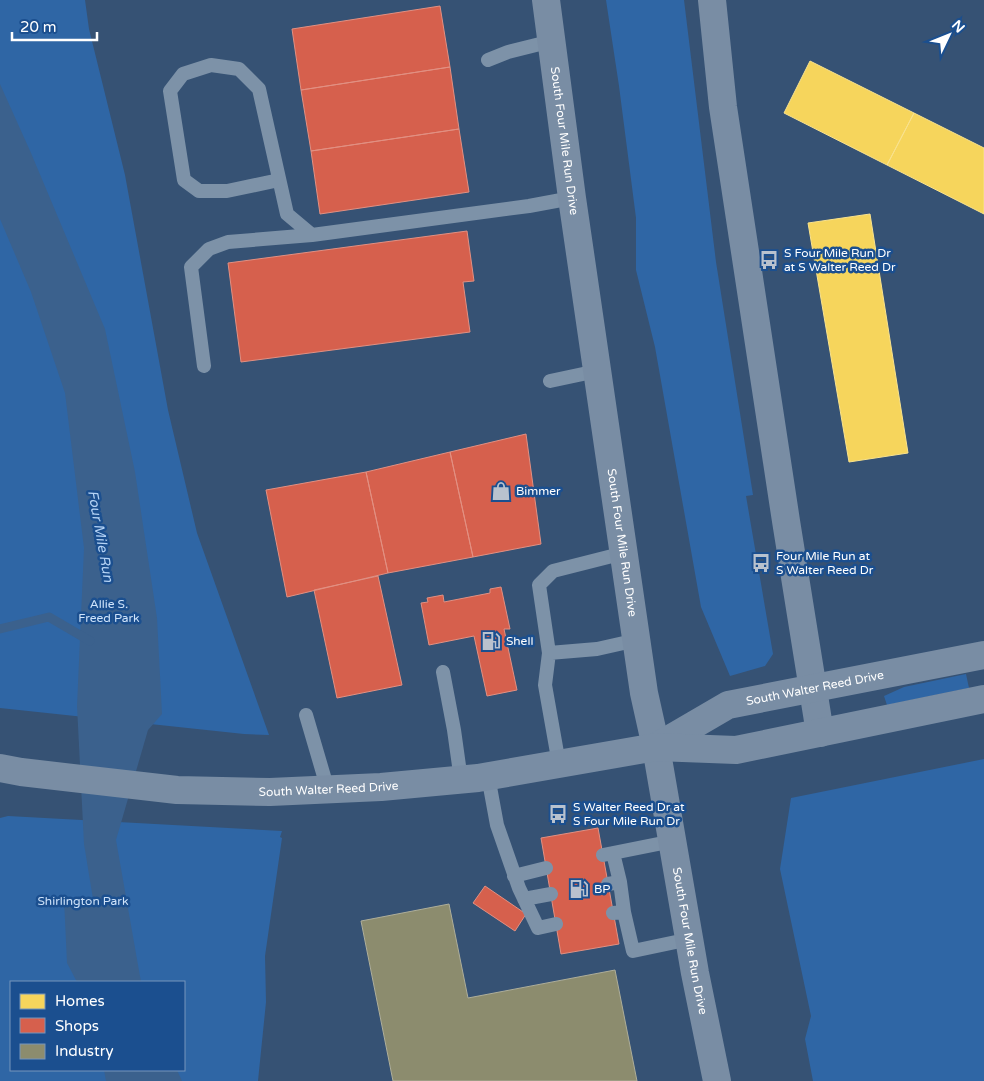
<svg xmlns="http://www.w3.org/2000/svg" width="984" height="1081" font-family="'Varela Round',sans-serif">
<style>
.green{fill:#2f66a5;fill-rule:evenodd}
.water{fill:#3b618d}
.homes{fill:#f6d55c;stroke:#f9e28d}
.shops{fill:#d6604d;stroke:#e29082}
.industry{fill:#8c8c6e;stroke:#aeae9a}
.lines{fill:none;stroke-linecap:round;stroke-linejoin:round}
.stream{stroke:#3b618d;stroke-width:9}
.lane{stroke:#7d92a8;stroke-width:14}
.secondary{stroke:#798da4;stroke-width:28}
.labels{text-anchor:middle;stroke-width:5;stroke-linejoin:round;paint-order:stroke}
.street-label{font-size:12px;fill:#fff;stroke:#1b4f8f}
.poi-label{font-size:12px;fill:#fff;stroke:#1b4f8f;text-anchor:start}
.park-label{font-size:12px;fill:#cfe3fa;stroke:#1b4f8f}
.water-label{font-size:14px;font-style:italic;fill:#b5d3f5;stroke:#1b4f8f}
</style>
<rect width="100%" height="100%" fill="#365274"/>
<path class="green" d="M0,0h85l4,29 36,146 43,235 29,123 72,202 -25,-1 -244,-26z
M606,0h78l32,262 37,233 -7,1 27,158 -8,12 -35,10 -29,-69 -46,-260 -19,-77v-52l-17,-132z
M966,674l3,14 -82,17 -3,-9 20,-9z
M984,759v322h-171l-8,-42 6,-23 -31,-147 11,-71z
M8,816l274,15 -2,6 2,1 -17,118 1,46 -8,79h-258v-263zM11,982h173v88h-173z"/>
<path class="water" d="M0,84l31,69 74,176 30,143 22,146 5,96 -14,16 -32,110 25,142h-64l-10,-19 -3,-64h29l-9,-55 -7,-138 7,-158 -19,-155 -34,-101 -31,-73z
M104,1070h73l5,11h-76z"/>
<path class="homes" d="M810,61l104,52 -27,52 -103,-52z
M914,113l70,35v66l-97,-49z
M870,214l38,239 -59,9 -41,-239z"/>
<path class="shops" d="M440,6l10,61 -149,23 -9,-61z
M450,67l9,62 -148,22 -10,-61z
M459,129l10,63 -149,22 -9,-63z
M467,231l7,50 -11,1 7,50 -229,30 -13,-99z
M526,434l15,110 -68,13 -23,-105z
M450,452l23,105 -85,16 -22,-101z
M366,472l22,101 -101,24 -21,-107z
M378,576l24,109 -65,13 -23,-108z
M501,587l9,42h-6l13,61 -30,6 -13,-60 -45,9 -8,-42 7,-1 -1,-4 16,-3 1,7 46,-9v-4z
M598,828l21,116 -58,10 -20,-116z
M485,886l41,28 -11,17 -42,-28z"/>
<path class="industry" d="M449,904l19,94 147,-28 22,111h-244l-32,-160z"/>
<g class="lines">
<path class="stream" d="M0,629l49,-12 41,24"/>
<path class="lane" d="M488,60l20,-8 44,-11
M279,180l-52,11h-28l-15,-11 -14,-89 13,-17 28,-9 28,4 20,20 28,125 25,21
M204,366l-13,-99 18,-18 19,-7 84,-7 217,-29 43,-8
M550,381l47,-10
M549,653l48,-4 40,-9
M443,672l11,58 7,50
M306,715l22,75
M559,764l-14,-79 4,-32 -10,-68 14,-14 71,-18
M488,776l9,49 22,63 19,40 18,-4
M613,853l7,29
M603,855l70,-14
M514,876l32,-8
M608,884l12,-2 4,30
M524,899l27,-5
M613,913l11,-1 9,39 57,-12"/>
<g class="secondary">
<path id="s1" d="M546,0l26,198 72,495 12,54 39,226 22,108"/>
<path d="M712,0l11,107 63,414 34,212"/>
<path id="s2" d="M656,747l72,-42 256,-50"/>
<path id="s3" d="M0,768l21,4 156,18 93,2 111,-5 97,-9 178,-31 80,3 248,-51"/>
</g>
</g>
<defs>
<g id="bus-bare" transform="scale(1.5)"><path d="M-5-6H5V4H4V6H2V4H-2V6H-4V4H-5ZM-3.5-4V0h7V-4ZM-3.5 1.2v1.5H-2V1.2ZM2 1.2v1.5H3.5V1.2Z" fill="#b9c2ce" stroke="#1b4f8f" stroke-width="2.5" paint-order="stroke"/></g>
<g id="shop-bare" transform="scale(1.5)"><path d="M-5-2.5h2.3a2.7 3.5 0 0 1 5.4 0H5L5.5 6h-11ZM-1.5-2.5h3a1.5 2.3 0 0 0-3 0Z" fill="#b9c2ce" stroke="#1b4f8f" stroke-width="2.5" paint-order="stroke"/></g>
<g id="fuel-bare" transform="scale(1.5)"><path d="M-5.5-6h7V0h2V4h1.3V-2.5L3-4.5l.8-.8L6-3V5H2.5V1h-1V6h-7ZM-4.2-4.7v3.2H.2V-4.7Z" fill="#b9c2ce" stroke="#1b4f8f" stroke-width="2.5" paint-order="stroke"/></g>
</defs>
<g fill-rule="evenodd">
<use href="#bus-bare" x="769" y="260"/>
<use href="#shop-bare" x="501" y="491"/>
<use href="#bus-bare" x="761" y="563"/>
<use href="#fuel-bare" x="491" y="641"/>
<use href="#bus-bare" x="558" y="814"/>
<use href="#fuel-bare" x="579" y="889"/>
</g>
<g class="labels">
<g class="street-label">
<text dy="4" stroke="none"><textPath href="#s1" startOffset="142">South Four Mile Run Drive</textPath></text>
<text dy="4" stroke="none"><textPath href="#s1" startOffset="548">South Four Mile Run Drive</textPath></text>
<text dy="4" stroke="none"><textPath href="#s2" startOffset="172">South Walter Reed Drive</textPath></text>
<text dy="4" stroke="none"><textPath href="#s3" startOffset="330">South Walter Reed Drive</textPath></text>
<text dy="4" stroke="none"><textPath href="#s1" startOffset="952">South Four Mile Run Drive</textPath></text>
</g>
<g class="poi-label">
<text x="784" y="257">S Four Mile Run Dr<tspan x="784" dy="14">at S Walter Reed Dr</tspan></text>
<text x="516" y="495">Bimmer</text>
<text x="776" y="560">Four Mile Run at<tspan x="776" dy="14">S Walter Reed Dr</tspan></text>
<text x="506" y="645">Shell</text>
<text x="573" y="811">S Walter Reed Dr at<tspan x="573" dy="14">S Four Mile Run Dr</tspan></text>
<text x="594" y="893">BP</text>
</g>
<g class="park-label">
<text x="109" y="608">Allie S.<tspan x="109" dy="14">Freed Park</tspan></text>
<text x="83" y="905">Shirlington Park</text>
</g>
<g class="water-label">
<text transform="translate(101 536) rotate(80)" y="5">Four Mile Run</text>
</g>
</g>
<rect x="10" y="981" width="175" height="90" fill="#1b4f8f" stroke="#7695bc"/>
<rect x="20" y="994" width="25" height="15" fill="#f6d55c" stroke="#7695bc"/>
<text x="55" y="1006" font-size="15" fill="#ffffff">Homes</text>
<rect x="20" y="1018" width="25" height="15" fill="#d6604d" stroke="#7695bc"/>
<text x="55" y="1031" font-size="15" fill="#ffffff">Shops</text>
<rect x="20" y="1044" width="25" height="15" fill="#8c8c6e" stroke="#7695bc"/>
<text x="55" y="1056" font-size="15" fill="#ffffff">Industry</text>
<g transform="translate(949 35) rotate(47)" stroke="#1b4f8f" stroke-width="4" paint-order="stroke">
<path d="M0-4L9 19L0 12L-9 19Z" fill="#ffffff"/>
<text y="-8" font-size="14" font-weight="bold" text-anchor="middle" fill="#ffffff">N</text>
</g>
<path d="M12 32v8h85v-8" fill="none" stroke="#ffffff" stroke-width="2.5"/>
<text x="20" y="32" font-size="15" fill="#ffffff" stroke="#1b4f8f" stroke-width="4" paint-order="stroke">20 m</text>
</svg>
